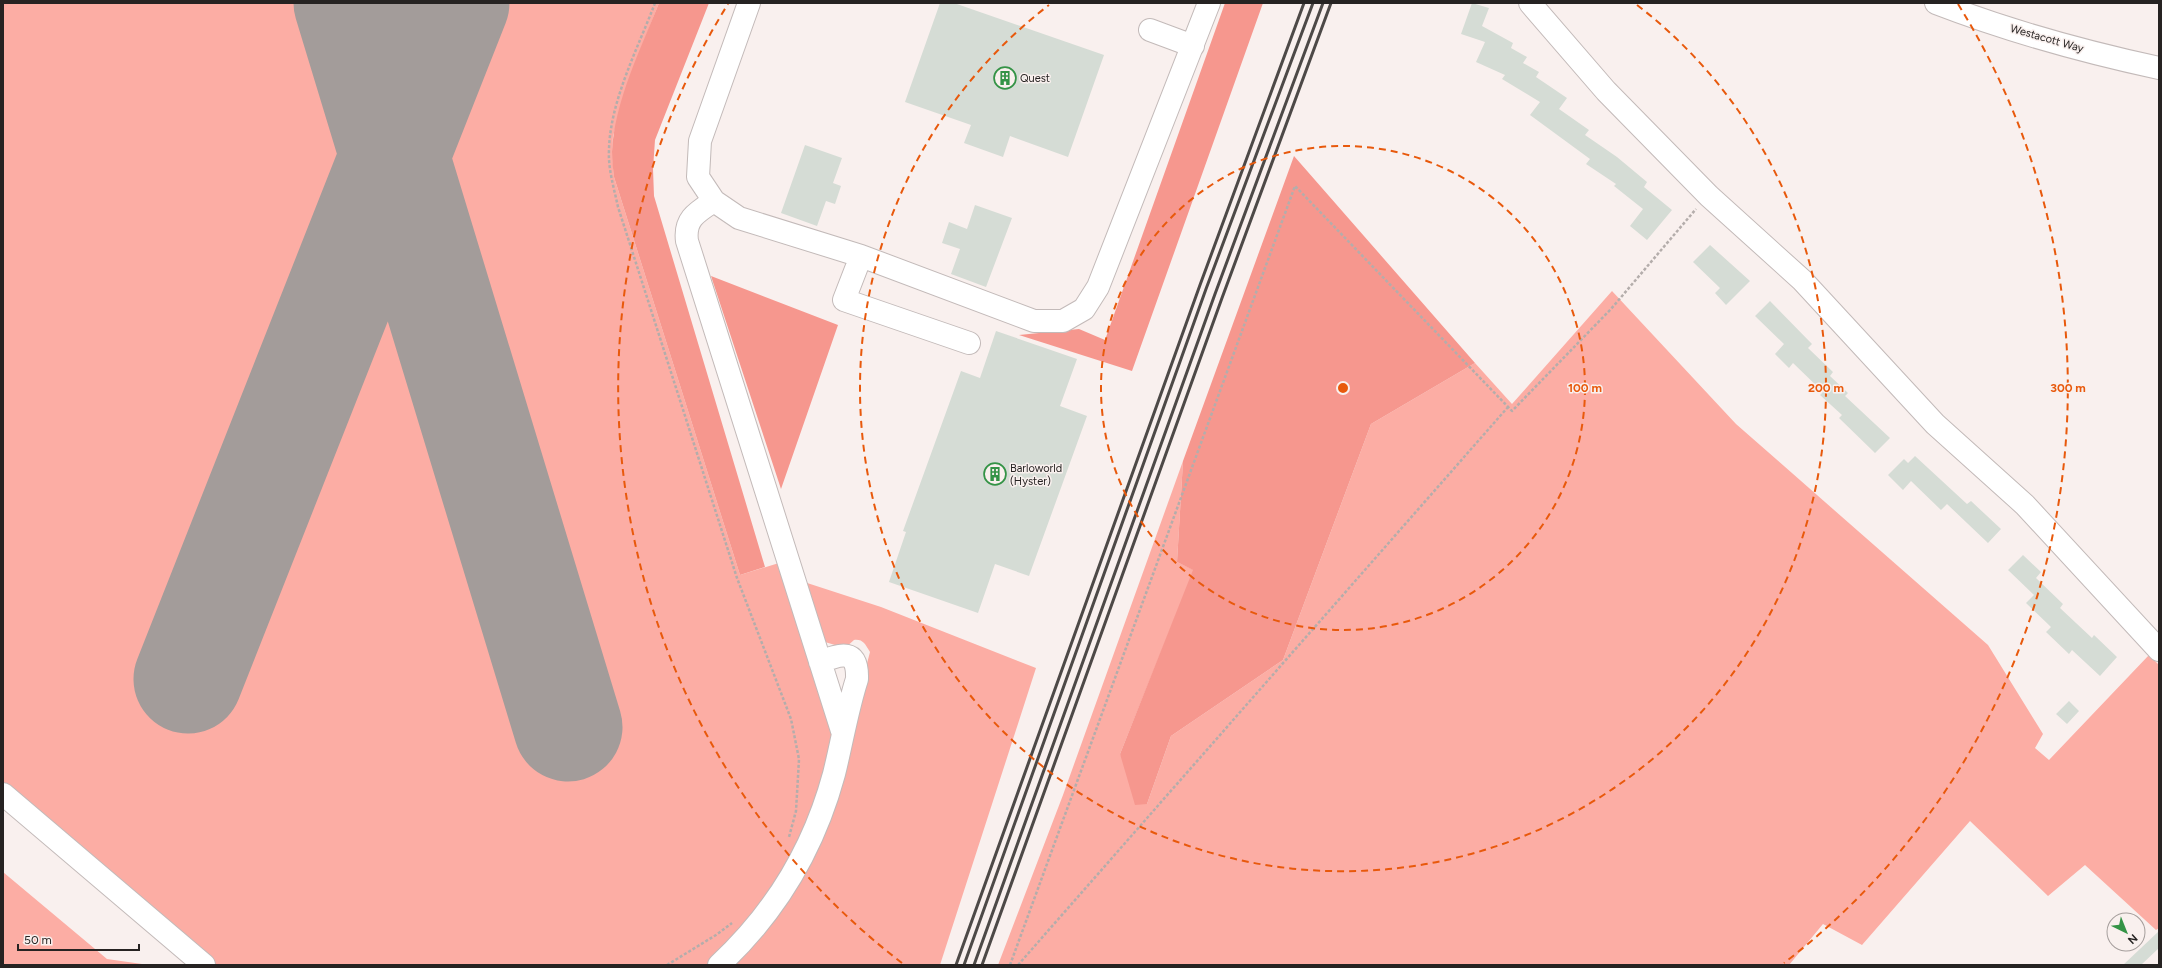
<svg xmlns="http://www.w3.org/2000/svg" width="2162" height="968" font-family="Figtree,sans-serif">
<style>
.green{fill:#fcada4}
.forest{fill:#f6978e}
.lines{fill:none;stroke-linecap:round;stroke-linejoin:round}
.runway{stroke:#a39c9a;stroke-width:109}
.building{fill:#d5dcd5}
.minor-casing{stroke:#c3bab9;stroke-width:24}
.path{stroke:#b4adab;stroke-width:2.5;stroke-dasharray:3 2;stroke-linecap:butt}
.minor{stroke:#fff;stroke-width:22}
.rail{stroke:#4d4947;stroke-width:3}
.ring{fill:none;stroke:#e8590c;stroke-width:2;stroke-dasharray:7 5}
.labels{text-anchor:middle;stroke-width:3;stroke-linejoin:round;paint-order:stroke}
.street-label{font-size:11px;fill:#262322;stroke:#f9f0ee}
.poi-label{font-size:11px;fill:#262322;stroke:#f9f0ee;text-anchor:start}
.centre{fill:#e8590c;stroke:#f9f0ee;stroke-width:2}
.ring-label{font-size:12px;text-anchor:middle;font-weight:bold;fill:#e8590c;stroke:#f9f0ee;stroke-width:3;stroke-linejoin:round;paint-order:stroke}
</style>
<rect width="100%" height="100%" fill="#f9f0ee"/>
<path class="green" d="M3,3h656l-25,63 -21,70 -1,17 2,24 126,398 39,-12 55,175 -34,115 -88,112h-496l-213,-180z
M1612,291l124,133 252,221 55,89 -8,14 14,12 100,-105 10,10v263l-3,2 -71,-65 -37,31 -78,-75 -108,124 -39,-21 -34,41h-791l65,-170 120,-334 -6,101 17,8 -74,184 27,50 24,-68 112,-76 88,-236 104,-61 37,41z
M801,581l80,26 155,61 -96,297h-214l48,-49 75,-184 21,-80c-5,-8 -7,-13 -16,-12l-9,8 -20,-6 -5,-6z
M3,872l104,87 42,6h-146z"/>
<path class="forest" d="M659,3h50l-54,137 -2,29 1,27 111,371 -25,8 -126,-398c-1,-8 -2,-17 -2,-25 2,-49 29,-104 47,-149z
M1225,3h38l-131,368 -113,-36 60,-6 26,11z
M1294,156l181,207 -104,61 -88,236 -112,76 -24,68 -12,1 -15,-51 73,-184 -16,-8 6,-101z
M711,276l127,49 -57,164z"/>
<g class="lines">
<path class="runway" d="M348,3l220,724
M188,679l267,-676"/>
</g>
<path class="building" d="M940,3h14l150,52 -36,102 -58,-21 -7,21 -39,-14 7,-18 -66,-23z
M1472,3l17,5 -7,18 31,17 -2,5 16,9 -4,6 16,9 -3,5 31,21 -8,11 30,21 -4,5 32,22 30,25 -3,5 28,23 -25,30 -17,-14 13,-17 -29,-23 2,-2 -30,-20 4,-5 -60,-44 10,-13 -38,-23 3,-4 -29,-13 9,-20 -24,-8z
M805,145l37,13 -9,25 8,3 -6,18 -9,-3 -9,25 -36,-13z
M975,205l37,13 -26,69 -35,-13 9,-25 -18,-6 7,-21 18,7z
M1710,245l40,36 -24,24 -11,-12 5,-5 -27,-26z
M1770,301l42,43 -4,4 25,24 -3,4 18,17 -3,3 45,42 -15,15 -36,-35 3,-3 -22,-20 3,-3 -30,-29 -4,5 -14,-14 9,-10 -29,-28z
M996,331l81,28 -17,47 27,10 -58,160 -34,-12 -17,49 -89,-31 17,-50 -3,-1 58,-160 19,7z
M1915,456l52,48 4,-3 30,28 -13,14 -41,-39 -6,6 -30,-29 -8,9 -15,-15 16,-16 4,4z
M2023,555l18,17 -5,6 27,26 -3,4 32,30 2,-3 23,22 -17,19 -28,-26 -3,4 -23,-22 5,-5 -25,-24 8,-8 -26,-25z
M2069,701l10,10 -12,13 -11,-10z
M2159,931v17l-18,17h-18z"/>
<g class="lines">
<g class="minor-casing">
<path id="minor" d="M749,3l-49,138 -2,36 16,24 25,17 122,38 173,65h29l21,-12 14,-22 111,-284
M1530,3l76,88 103,105 93,84 133,144 90,81 134,145
M1936,3c70,27 149,49 223,65
M1150,30l43,16
M714,201c-17,11 -30,18 -27,40l156,493
M861,256l-17,44 125,43
M3,794l201,171
M719,965c56,-52 95,-117 115,-191 8,-32 13,-64 23,-95 1,-31 -16,-25 -37,-17"/>
</g>
<path class="path" d="M655,3c-17,45 -45,98 -46,147 -1,19 5,38 9,57l119,371 54,141 8,40 -3,52 -7,26
M667,965l49,-30 16,-12
M1010,965l285,-779 217,225 99,-102 85,-100
M1018,965l490,-558"/>
<use href="#minor" class="minor"/>
<path class="rail" d="M956,965l244,-680 104,-282
M964,965l242,-676 107,-286
M974,965l241,-671 108,-291
M982,965l240,-667 109,-295"/>
</g>
<g class="ring">
<circle cx="1343" cy="388" r="242"/>
<path d="M1637 5A483 483 0 1 1 1049 5"/>
<path d="M902 963A725 725 0 0 1 728 4M1958 4A725 725 0 0 1 1784 963"/>
</g>
<defs>
<g id="building-ring" transform="scale(1.15)"><circle r="9.5" fill="#f9f0ee" stroke="#349346" stroke-width="1.5"/><path d="M-4-6H4V6H1V3H-1V6H-4ZM-2.5-4.3h1.7v1.8h-1.7ZM.8-4.3h1.7v1.8H.8ZM-2.5-1h1.7V.8h-1.7ZM.8-1h1.7V.8H.8Z" fill="#349346"/></g>
</defs>
<g fill-rule="evenodd">
<use href="#building-ring" x="1005" y="78"/>
<use href="#building-ring" x="995" y="474"/>
</g>
<g class="labels">
<g class="street-label">
<text transform="translate(2047 38) rotate(16)" y="4">Westacott Way</text>
</g>
<g class="poi-label">
<text x="1020" y="82">Quest</text>
<text x="1010" y="472">Barloworld<tspan x="1010" dy="13">(Hyster)</tspan></text>
</g>
</g>
<circle cx="1343" cy="388" r="6" class="centre"/>
<g class="ring-label">
<text x="1585" y="392">100 m</text>
<text x="1826" y="392">200 m</text>
<text x="2068" y="392">300 m</text>
</g>
<rect width="2162" height="968" fill="none" stroke="#262322" stroke-width="8"/>
<g transform="translate(2126 932) rotate(137)"><circle r="19" fill="#f9f0ee" stroke="#a59e9c"/>
<path d="M0-3L7 15L0 10L-7 15Z" fill="#349346"/>
<text y="-6" font-size="11" font-weight="bold" text-anchor="middle" fill="#262322">N</text>
</g>
<path d="M18 944v6h121v-6" fill="none" stroke="#262322" stroke-width="2"/>
<text x="24" y="944" font-size="12" fill="#262322" stroke="#f9f0ee" stroke-width="3" paint-order="stroke">50 m</text>
</svg>
